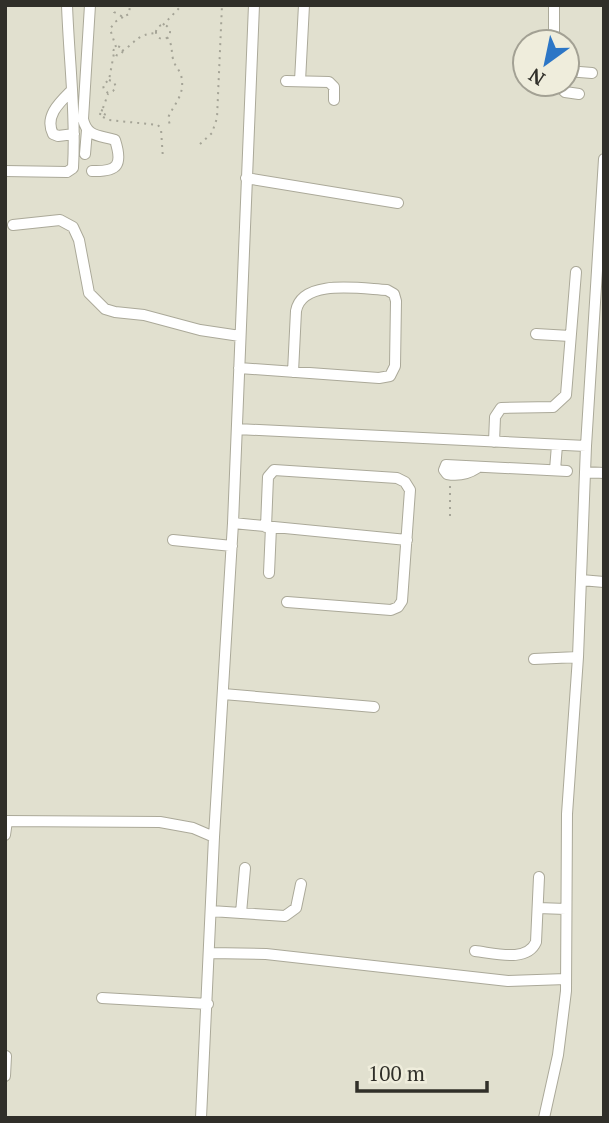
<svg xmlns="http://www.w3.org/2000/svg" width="609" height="1123" font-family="'PT Serif',serif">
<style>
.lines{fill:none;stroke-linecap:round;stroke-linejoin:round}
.minor-casing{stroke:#aba999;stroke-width:12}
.path{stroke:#a5a497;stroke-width:2;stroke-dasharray:2 5;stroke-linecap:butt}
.minor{stroke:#fff;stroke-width:10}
</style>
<rect width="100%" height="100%" fill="#e1e0cf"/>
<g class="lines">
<g class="minor-casing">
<path id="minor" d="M90,5l-7,114c4,19 18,16 32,21 8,25 3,32 -23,31
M554,42v-37
M567,71l25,2
M286,81l43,1 5,5v13
M300,81l4,-76
M557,84l8,8 14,2
M72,90c-12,12 -28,26 -19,44l5,2 16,-2
M85,154l2,-24
M5,171l62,1 6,-4c3,-54 -4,-108 -6,-163
M246,178l152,25
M13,225l47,-5 13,7 6,13 10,53 16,16 10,3 29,3 56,15 40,6
M536,334l34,2
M239,368l140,10 11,-2 5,-10 1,-65 -2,-7 -7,-4c-25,-1 -85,-12 -91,21l-3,61
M237,429l349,17
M494,442l1,-25 6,-9 52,-1 13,-12 10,-123
M477,468c-9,6 -19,8 -30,6l-3,-4 2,-5 121,6
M555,470l2,-25
M585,472l19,1
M233,523l174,17
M266,527l2,-50 6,-7 123,8 8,4 5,8 -8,111 -4,6 -7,3 -104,-8
M173,540l59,6
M269,573l2,-46
M581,580l23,2
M534,659l44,-2
M223,694l151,13
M5,821l155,1 33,6 21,9
M5,835l2,-14
M538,908l28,1
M211,911l74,5 11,-8 5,-24
M241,913l4,-45
M475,951c19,2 52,12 61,-9l3,-65
M210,953l56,1 242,27 58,-2
M102,998l106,6
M5,1076l1,-20
M201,1118l13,-281 19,-314 21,-518
M544,1118l14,-63 8,-64 1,-177 11,-157 8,-211 18,-287"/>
</g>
<path class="path" d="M113,5l1,7 9,5 6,-3 1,-9
M163,25l19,-20
M156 32a7 7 0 1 1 14 0a7 7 0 1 1-14 0Z
M167,37c6,8 4,14 6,22 1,6 6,10 8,16 5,20 -7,28 -13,43l2,7
M113.5 51a4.5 4.5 0 1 1 9 0a4.5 4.5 0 1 1-9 0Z
M116,47l-6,-18 5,-7 8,-5
M122,51c15,-9 14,-17 35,-18
M109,80l5,2 2,5 -3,4 -5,2 -4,-3 -1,-5 6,-5 5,-27
M103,108l5,-14
M101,110l5,2 -2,4 -4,-1z
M103,117l6,3 49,5 3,4 2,30
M200,144l12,-11 5,-15 5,-113
M450,516v-33"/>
<use href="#minor" class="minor"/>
</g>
<rect width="609" height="1123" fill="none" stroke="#302f29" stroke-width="14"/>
<g transform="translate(546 63) rotate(213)"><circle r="33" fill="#efeddc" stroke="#a3a194" stroke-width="2"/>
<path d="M0-5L12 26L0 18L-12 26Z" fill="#2c76c6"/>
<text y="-10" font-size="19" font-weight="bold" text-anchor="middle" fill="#302f29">N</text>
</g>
<path d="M357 1081v10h130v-10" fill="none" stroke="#302f29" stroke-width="3.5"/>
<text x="368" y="1081" font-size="21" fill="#302f29" stroke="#efeddc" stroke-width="5" paint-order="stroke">100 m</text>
</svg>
